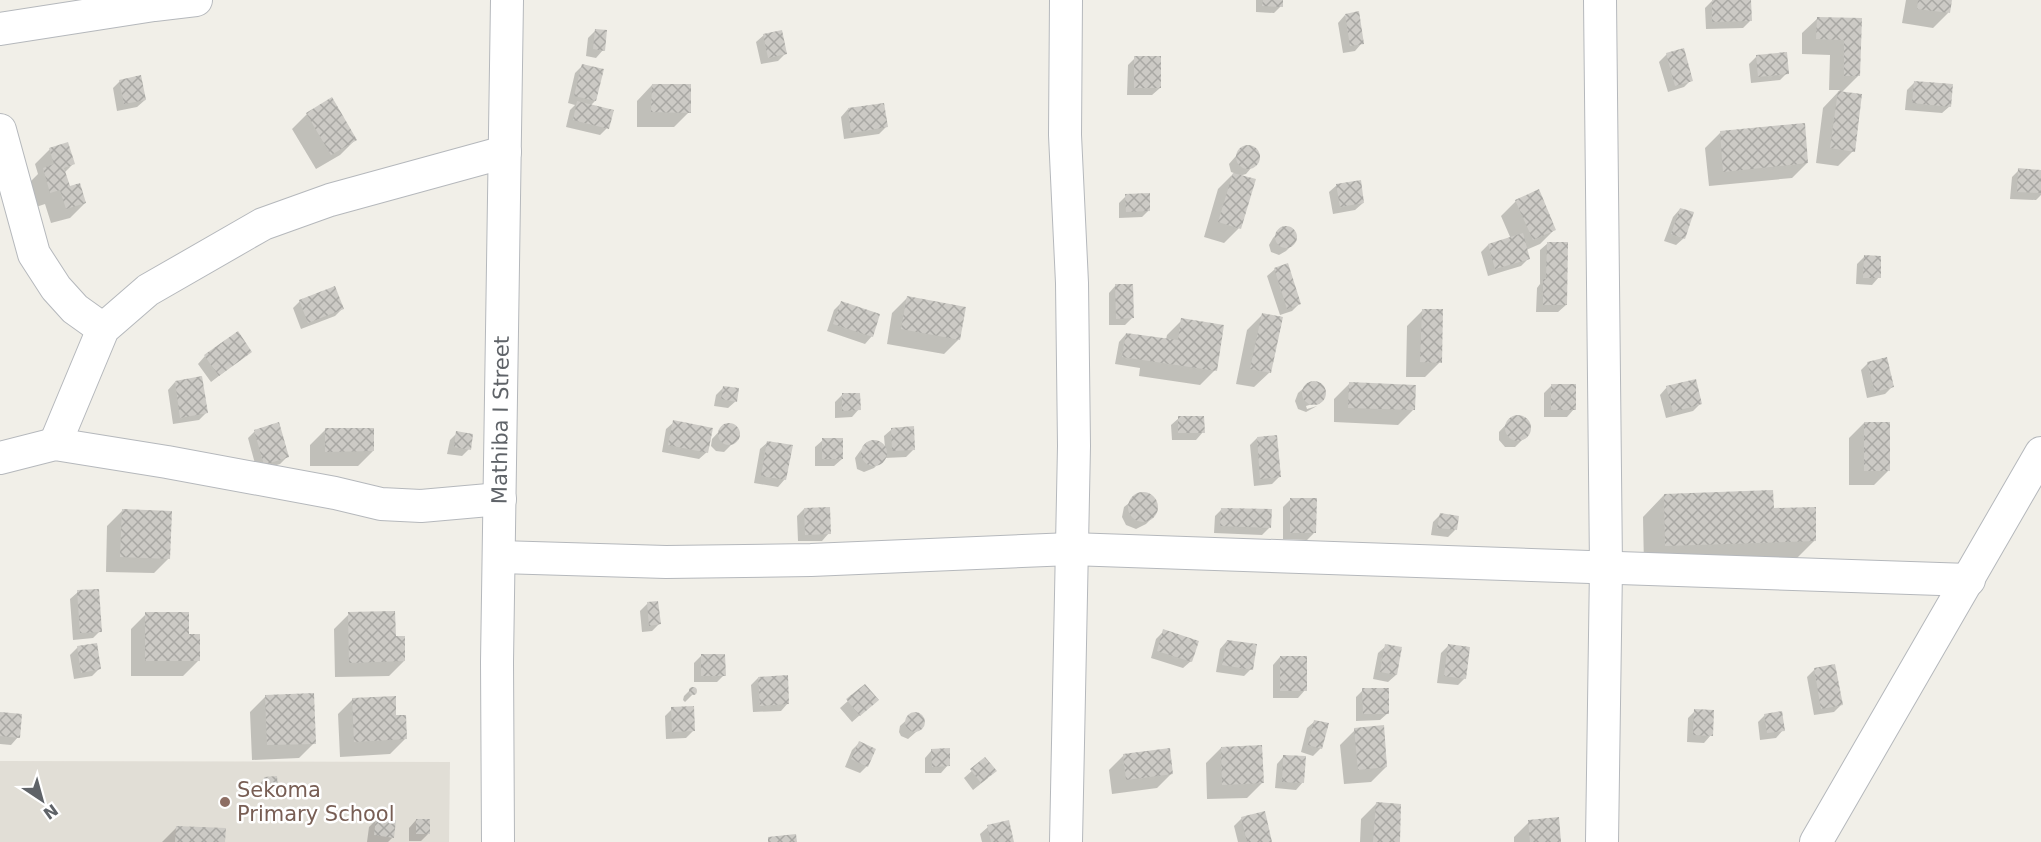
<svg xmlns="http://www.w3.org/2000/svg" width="2041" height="842" font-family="'DejaVu Sans',sans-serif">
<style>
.education{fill:#e1ded6}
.shadow{fill:#0003}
.building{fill:url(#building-cross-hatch)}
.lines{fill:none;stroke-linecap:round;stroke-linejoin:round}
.minor-casing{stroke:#b5b8bc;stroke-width:34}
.minor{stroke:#fff;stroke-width:32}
.education-dot{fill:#8d6e63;stroke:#fff;stroke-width:2}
.labels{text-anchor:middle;stroke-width:5;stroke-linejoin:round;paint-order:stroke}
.street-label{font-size:21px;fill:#5f6368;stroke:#fff}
.education-label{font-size:21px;fill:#785e54;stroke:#fff;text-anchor:start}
</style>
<defs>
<pattern id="building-cross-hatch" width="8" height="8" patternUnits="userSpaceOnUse" patternTransform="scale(1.5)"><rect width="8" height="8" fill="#cccac5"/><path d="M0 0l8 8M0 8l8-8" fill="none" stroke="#a9a8a4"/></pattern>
</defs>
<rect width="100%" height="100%" fill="#f1efe8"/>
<path class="education" d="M0,761l450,1 -1,80h-449z"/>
<path class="shadow" d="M1256,0h26l-1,6 -7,7 -18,-1z
M1710,0h40v21l-7,7 -37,1 -1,-21 8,-8z
M1906,0h44l-2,13 -15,15 -31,-5z
M1345,15l17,28 -7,8 -12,2 -5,-30z
M1818,18l42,1 -1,56 -18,18 12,58 -15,15 -22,-3 7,-55 17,-18h-11l1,-35 -28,-1v-21z
M596,30l7,20 -7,8 -10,-2 2,-18z
M764,35l22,18 -8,8 -17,3 -5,-22z
M1667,54l24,26 -7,7 -16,5 -9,-30z
M1756,57l31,16 -7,7 -29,3 -2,-19z
M1135,58l25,30 -8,7h-25l1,-30z
M582,66l13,35 -5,5 17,22 -7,7 -34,-8 4,-17 5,-5 -7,-2 7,-30z
M120,81l25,19 -8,7 -20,4 -4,-23z
M1915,82l35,24 -8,7 -37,-3 2,-20z
M652,85l37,27 -15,15h-37v-26z
M848,109l38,18 -7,7 -35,5 -3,-22z
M307,114l48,26 -15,15 -24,14 -24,-40z
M1720,133l87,30 -15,15 -83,8 -4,-38z
M1250,147l7,5 1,8 -12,14 -7,2v52l-15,15 -20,-6 14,-48 16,-16 -3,-1 -2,-8 13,-15z
M50,149l23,15 -9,9 5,15 16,15 -15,15 -19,5 -6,-19 -9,3 -8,-23 10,-10 -3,-10z
M2019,170l22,2v23l-5,5 -26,-1 2,-22z
M1337,185l26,18 -8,7 -22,4 -4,-22z
M1126,196l23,14 -7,7 -23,1v-15z
M1516,201l39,28 -15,15 -14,6 3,8 -8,8 -33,10 -7,-24 7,-7 23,-6 -10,-23z
M1680,209l4,29 -8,7 -12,-4 9,-24z
M1288,228l6,4 2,3 -2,8 -8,8 -7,4 -8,-3 -2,-7 4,-7 7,-8z
M1548,243l18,62 -8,7h-22l1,-24 3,-4v-34z
M1864,257l15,20 -7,8 -16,-1 1,-20z
M1275,269l24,35 -7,7 -12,4 -13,-39z
M1116,285l16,33 -7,7h-16v-32z
M907,298l52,41 -15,15 -57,-10 5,-31z
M300,301l42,8 -7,7 -34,13 -8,-21z
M841,303l31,33 -7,8 -38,-13 7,-21z
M1422,311l18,51 -15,15h-19l1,-51z
M1262,315l8,57 -16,15 -18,-3 11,-54z
M1182,320l33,50 -15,15 -61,-9 1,-8 -25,-4 4,-22 7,-8 40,6 1,-5z
M250,352l-39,30 -13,-18 7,-8z
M1868,363l24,24 -7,7 -18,4 -6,-28z
M175,382l31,31 -7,7 -26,4 -5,-34z
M1314,382l8,3 3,8 -3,8 -3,3v-2l-13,4 1,3 10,-3 -11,6 -8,-3 -3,-8 3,-8 8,-7z
M1349,384l64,26 -15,15 -64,-3v-23z
M1551,386l23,23 -7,8h-23v-24z
M724,387l12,14 -8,7 -14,-2 2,-11z
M1667,387l33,17 -7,7 -27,7 -6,-23z
M842,395l17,14 -7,8 -17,1v-16z
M1522,416l7,7 1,9 -15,15h-10l-6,-7v-8l14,-15z
M1179,418l24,14 -7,8h-24l-1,-15z
M674,422l33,30 -8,7 -37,-7 4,-23z
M1864,423l25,47 -15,15h-25v-47z
M725,425h7l6,5v8l-14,14 -8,-1 -5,-5 1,-7z
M892,429l21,21 -7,7 -21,1v-7l-3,9 -8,8 -10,4 -7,-3 -2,-11 5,-7 8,-8 8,-1 9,6 -1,-12z
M325,430l48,21 -15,15h-48v-21z
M255,431l32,26 -7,7 -23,7 -9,-33z
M457,433l12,16 -7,7 -15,-2 3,-14z
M1257,438l22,39 -7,7 -18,2 -4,-41z
M823,440l19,19 -8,7h-19v-19z
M768,442l17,37 -7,8 -24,-4 6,-34z
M1142,493l10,3 5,10 -3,10 -8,8 -10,5 -10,-4 -4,-8 2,-10z
M1664,495l108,14 43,31 -22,22 -149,5 -1,-50z
M1291,499l23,34 -7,7 -24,-1v-32z
M804,509l25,24 -7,8h-24l-1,-25z
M1222,509l48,18 -8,8 -48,-2 1,-17z
M122,511l47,47 -15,15 -48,-1 1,-46z
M1440,515l15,15 -7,7 -17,-2 2,-13z
M78,592l22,39 -7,7 -20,2 -3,-41z
M648,603l11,21 -7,7 -10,1 -2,-21z
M146,614l41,21 11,26 -15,15h-52v-47z
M349,614l55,47 -15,15 -54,1 -1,-48z
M1164,631l27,30 -8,7 -32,-10 5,-19z
M1227,641l24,28 -7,7 -28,-4 4,-23z
M1386,646l10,29 -8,7 -15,-3 5,-26z
M1448,646l17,32 -7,7 -21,-2 4,-30z
M78,647l21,22 -7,7 -18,3 -4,-24z
M702,655l22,20 -7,7h-23v-19z
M1280,657l25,33 -7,8h-25v-33z
M1814,670l28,34 -8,8 -20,3 -7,-38z
M758,678l30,25 -7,8 -28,1 -2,-27z
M865,686l12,14 -25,22 -12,-14z
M691,689l4,1v2l-10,10 -2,-2 1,-4z
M1363,690l25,23 -8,7 -24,1v-24z
M265,697l49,46 -15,15 -47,2 -2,-48z
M353,699l42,18 10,22 -15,15 -50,3 -2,-43z
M672,709l22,21 -8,8 -20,1 -1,-23z
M1695,711l16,24 -7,8 -17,-1 1,-24z
M0,714l18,23 -7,8 -11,-1z
M912,715l9,1 2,10 -15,13 -7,-3 -2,-4 1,-6z
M1765,715l18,15 -7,8 -16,2 -2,-18z
M1315,721l6,27 -8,8 -12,-4 6,-24z
M1355,730l31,37 -15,15 -27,2 -4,-39z
M859,743l8,23 -7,7 -15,-6 7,-17z
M1221,748l41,35 -15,15 -40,1 -1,-36z
M932,750l16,15 -7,8h-16v-15z
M1124,755l48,18 -15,15 -45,6 -3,-24z
M1284,756l19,26 -7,8 -21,-2 2,-24z
M985,759l3,19 -15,12 -9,-12z
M265,778l11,10 -7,8h-11v-10z
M1376,804l22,38h-38l1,-23z
M1242,818l29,24h-33l-4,-16z
M376,820l17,17 -5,5h-21l2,-15z
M416,820l12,14 -7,7h-12v-13z
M1529,822l30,20h-45v-5z
M988,827l25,15h-31l-2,-8z
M176,828l48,14h-62z"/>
<path class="building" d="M1263,0h20v7l-21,-1z
M1712,0h39l1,21 -40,1z
M1918,0h34l-2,13 -33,-4z
M1359,11l5,33 -14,2 -5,-32z
M1817,17l45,1 -2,58h-16v-36l-28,-1z
M595,29l12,1 -2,21 -12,-2z
M782,30l5,24 -19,4 -5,-24z
M1684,48l9,33 -18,5 -9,-33z
M1787,52l2,22 -31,3 -2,-22z
M1134,56h27v32h-27z
M582,64l22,5 -8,32 -22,-5z
M141,75l5,25 -22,4 -5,-24z
M1914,81l39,3 -2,23 -39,-4z
M652,84h39v29l-40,-1z
M1838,91l24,3 -7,58 -25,-4z
M332,97l25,43 -26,15 -25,-42z
M577,101l37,9 -5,19 -36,-9z
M884,103l4,24 -37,6 -3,-25z
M1805,123l3,40 -85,9 -3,-41z
M68,142l7,22 -11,4 6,18 10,-3 6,20 -20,6 -6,-19 -10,3 -7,-25 11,-4 -5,-16z
M1236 157a12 12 0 1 1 24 0a12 12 0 1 1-24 0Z
M2018,168l23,2v23l-24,-1z
M1233,173l23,6 -15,50 -23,-7z
M1361,180l3,23 -24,4 -4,-23z
M1539,189l17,41 -23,10 -18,-40z
M1150,193v18l-24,1 -1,-18z
M1680,208l14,4 -9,27 -14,-5z
M1275 237a11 11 0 1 1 22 0a11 11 0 1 1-22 0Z
M1523,233l7,26 -35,10 -7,-25z
M1547,242h21l-1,63h-24v-26h3z
M1864,255l17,1v22h-18z
M1288,263l13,41 -14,5 -13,-41z
M1115,284h18l1,34 -18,1z
M335,286l9,23 -36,14 -9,-23z
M907,296l59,11 -6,33 -59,-11z
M841,301l39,13 -7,23 -40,-13z
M1422,309h21l-1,54 -22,-1z
M1262,313l21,4 -12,56 -21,-4z
M1181,318l43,7 -7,46 -95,-14 4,-24 52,7z
M238,331l14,21 -33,24 -15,-21z
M1887,357l7,30 -19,5 -8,-30z
M202,376l6,37 -28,5 -5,-37z
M1696,379l6,25 -29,8 -7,-26z
M1302 393a12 12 0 1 1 24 0a12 12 0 1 1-24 0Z
M1349,382l67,3 -1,25 -67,-2z
M1551,384h25v26h-25z
M723,386l16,2 -2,14 -16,-3z
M842,393h18l1,17 -19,1z
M1505 428a13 13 0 1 1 26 0a13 13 0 1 1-26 0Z
M1178,416h26l1,17h-27z
M673,420l40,8 -5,25 -40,-8z
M279,422l10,35 -25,8 -10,-35z
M1864,422h26v49h-26z
M718 434a11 11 0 1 1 22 0a11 11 0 1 1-22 0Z
M914,426l1,24 -23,1 -1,-23z
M325,428h49v23l-49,1z
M456,431l17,3 -2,16 -17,-3z
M1277,435l4,42 -21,2 -3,-42z
M822,438h21v21h-21z
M861 453a13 13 0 1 1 26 0a13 13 0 1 1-26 0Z
M767,441l26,4 -7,35 -25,-4z
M1773,490l1,18 42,-1v34l-151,5 -1,-52z
M1128 507a15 15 0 1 1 30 0a15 15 0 1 1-30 0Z
M1290,498h27l-1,35h-26z
M830,507l1,27 -26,1 -1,-27z
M1221,508l51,1 -1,19 -51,-2z
M122,509l50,2 -2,48 -50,-2z
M1440,513l19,3 -2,14 -20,-2z
M99,589l3,43 -22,1 -3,-43z
M658,601l3,23 -12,2 -2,-24z
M395,611l1,25h9v25l-56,2 -1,-51z
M145,612h44v22h11v27h-55z
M1163,629l36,12 -7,21 -35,-11z
M1227,640l30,4 -4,26 -31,-5z
M97,643l4,26 -20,4 -4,-27z
M1385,644l17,3 -5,28 -17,-3z
M1448,644l22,3 -4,32 -22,-3z
M701,654h24l1,22h-25z
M1280,656h27v35h-27z
M1835,664l8,41 -22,4 -7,-41z
M788,675l1,29 -29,2 -2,-29z
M865,684l14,16 -19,16 -14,-17z
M689 691a4 4 0 1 1 8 0a4 4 0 1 1-8 0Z
M1362,688h27v26h-26z
M314,693l2,51 -49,1 -2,-50z
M396,696v19h10l1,24 -53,3 -2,-44z
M694,706l1,25 -23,1 -1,-25z
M1694,709l20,1 -1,26 -20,-1z
M1782,711l3,20 -18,2 -3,-19z
M0,712l22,2 -2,24 -20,-2z
M905 722a10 10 0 1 1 20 0a10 10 0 1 1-20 0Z
M1314,720l15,3 -7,26 -14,-4z
M1384,725l3,42 -29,3 -4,-42z
M859,741l17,8 -8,18 -17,-8z
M1262,745l2,38 -42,2 -1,-38z
M950,748v18l-18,1 -1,-18z
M1170,748l3,26 -47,6 -3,-26z
M1283,755l23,1 -2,27 -22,-1z
M985,757l12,14 -16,12 -11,-14z
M277,776l1,13 -13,1 -1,-13z
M1376,802l25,2 -1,38h-27z
M1265,811l7,31h-25l-6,-25z
M1559,817l2,25h-31l-2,-22z
M376,818l20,2 -2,18 -20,-3z
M416,819h14v15h-14z
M1009,820l5,22h-23l-4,-17z
M176,826l50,2 -1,14h-50z
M796,834l1,8h-29v-5z"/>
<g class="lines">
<g class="minor-casing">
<g id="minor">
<path d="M1066,0l-1,135 7,148 2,163 -8,396"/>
<path d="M1600,0l6,567 -4,275"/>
<path d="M0,29l154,-24 42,-5"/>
<path d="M0,130l34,124 22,34 19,21 28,20"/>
<path d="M55,444l48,-115 45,-39 115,-66 67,-24 175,-48"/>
<path d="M0,458l55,-14 112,18 168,31 46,11 40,2 79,-7"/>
<path d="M499,557l167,5 145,-2 260,-11 898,31"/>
<path id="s1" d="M498,842l-1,-180 10,-662"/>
<path d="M1816,842l225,-389"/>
</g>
</g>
<use href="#minor" class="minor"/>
</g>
<circle class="education-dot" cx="225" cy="802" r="6"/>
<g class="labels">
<g class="street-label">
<text dy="7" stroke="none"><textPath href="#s1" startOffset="422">Mathiba I Street</textPath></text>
</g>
<g class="education-label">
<text x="237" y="797">Sekoma<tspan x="237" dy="24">Primary School</tspan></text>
</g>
</g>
<g transform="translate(42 800) rotate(144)" stroke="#ffffff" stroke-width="4.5" paint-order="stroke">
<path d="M0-4.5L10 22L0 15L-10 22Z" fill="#5f6368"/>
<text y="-9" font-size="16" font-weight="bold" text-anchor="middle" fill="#5f6368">N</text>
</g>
</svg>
